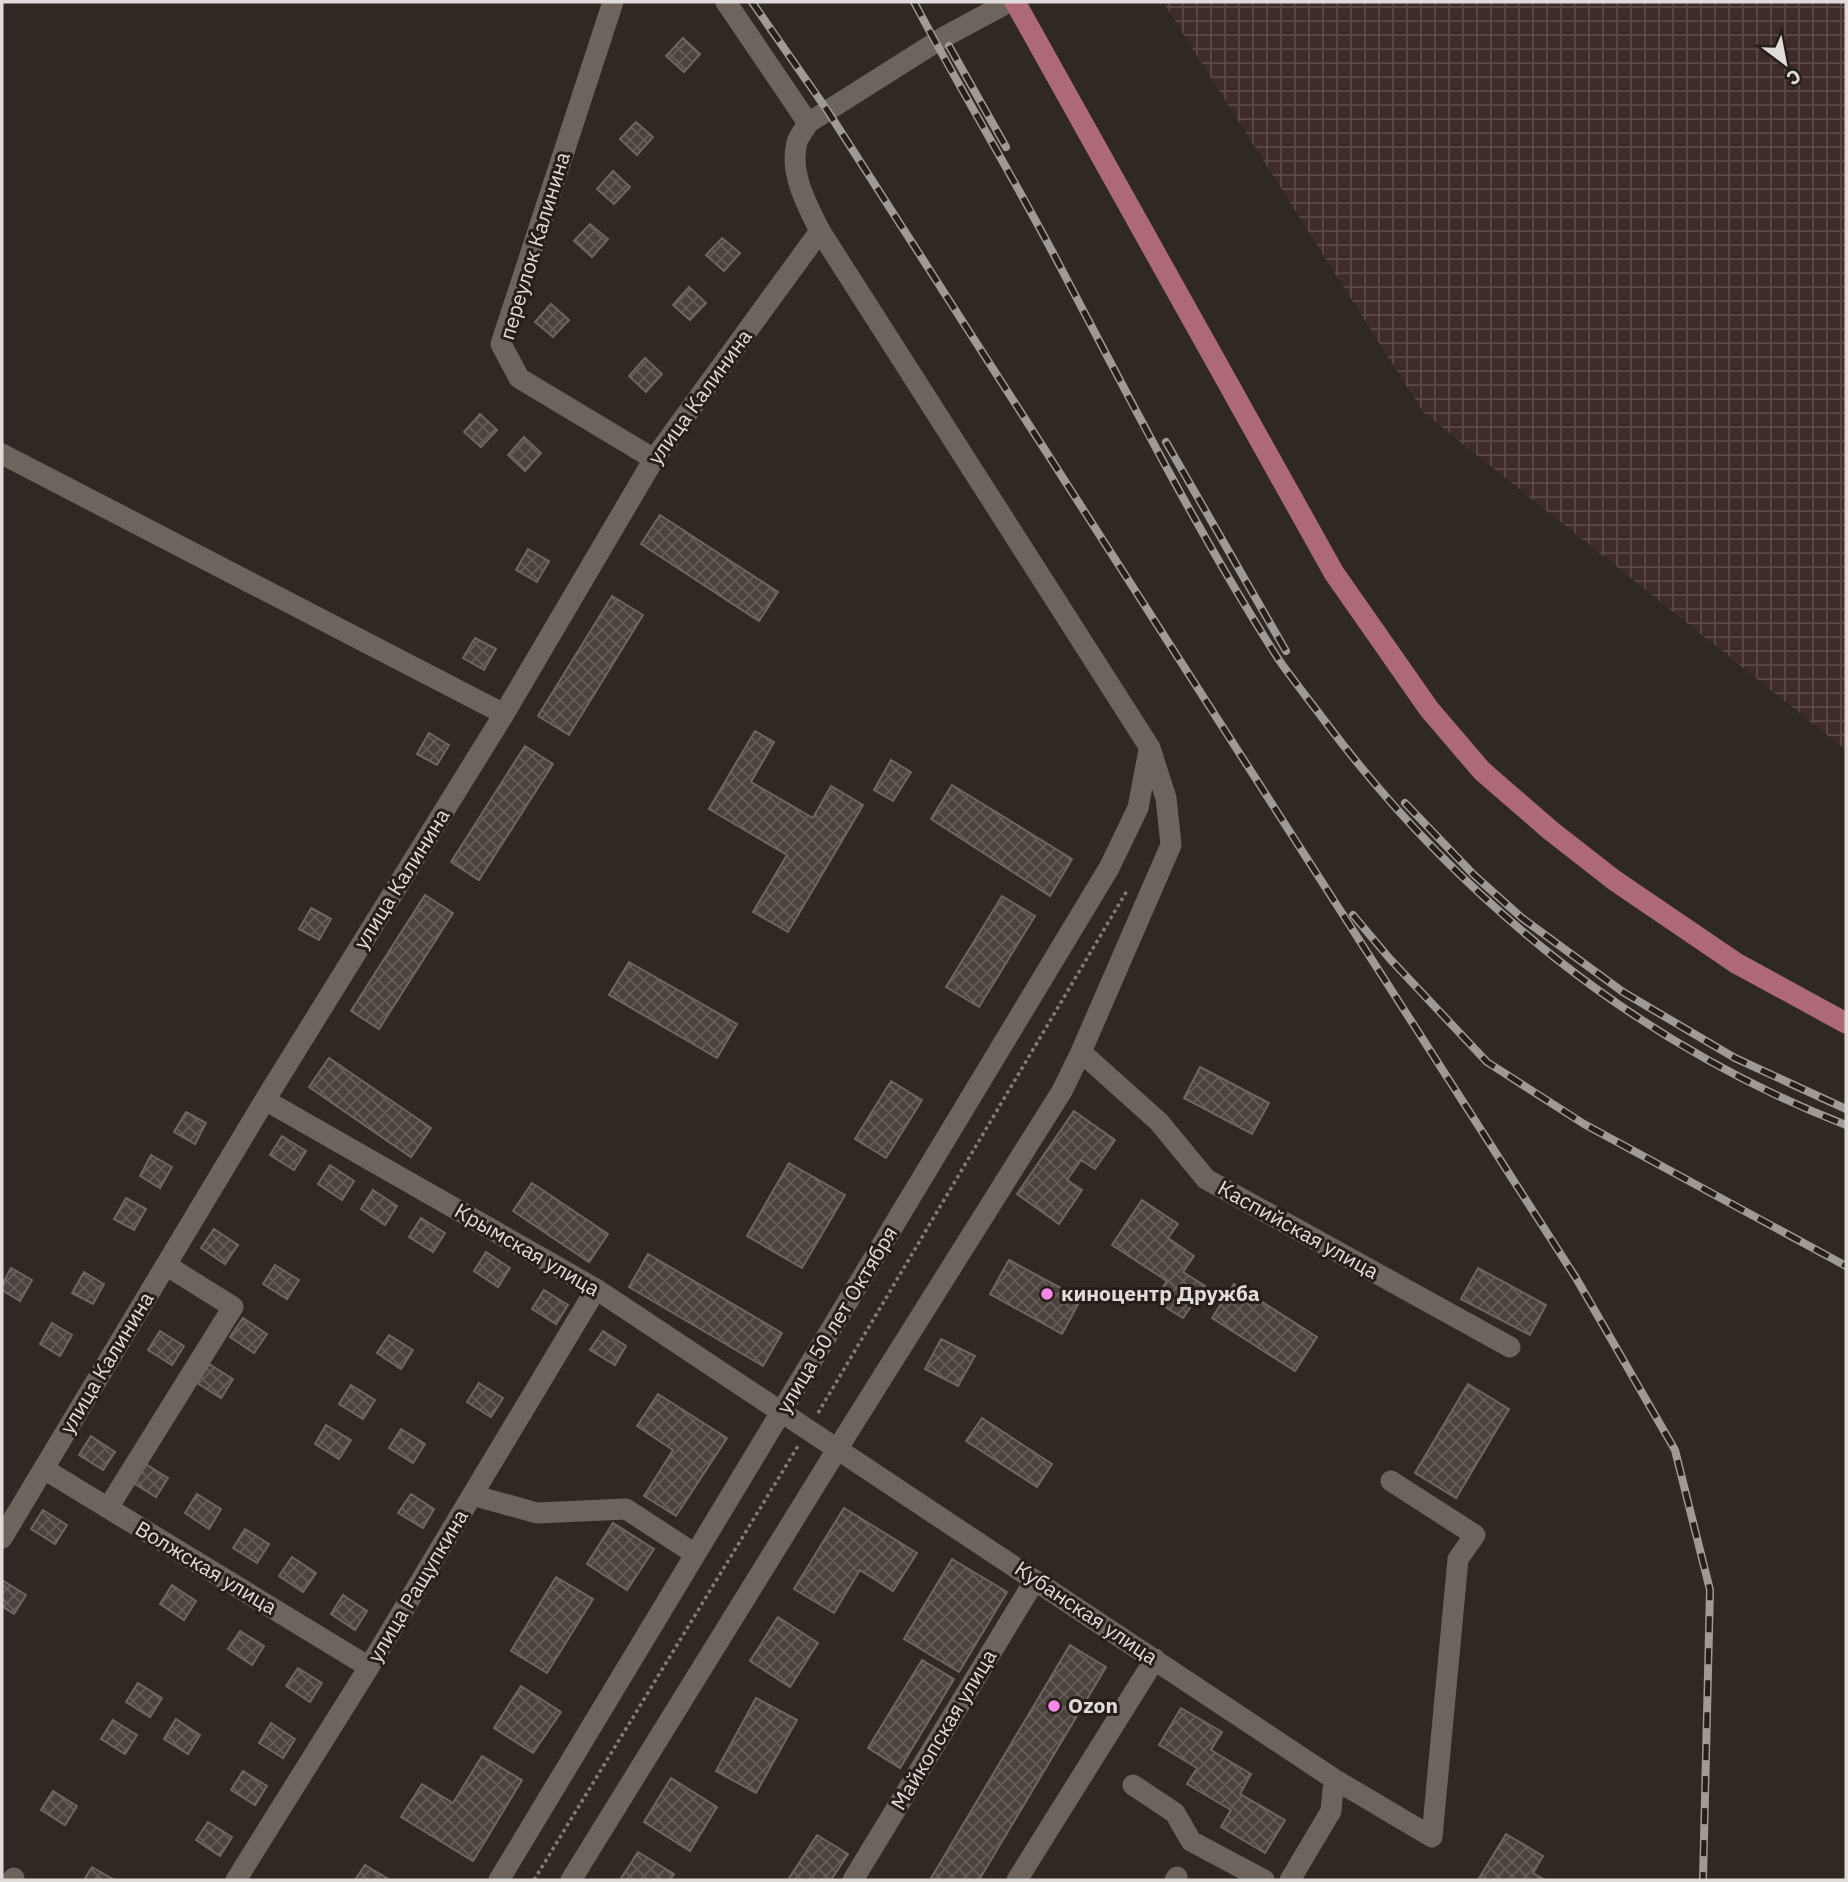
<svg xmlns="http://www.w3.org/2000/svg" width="1848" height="1882" font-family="'IBM Plex Sans',sans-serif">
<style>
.industrial{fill:url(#industrial-grid)}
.building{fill:url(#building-cross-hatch);stroke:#6f6660;stroke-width:2}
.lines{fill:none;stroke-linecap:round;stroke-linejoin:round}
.path{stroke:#827c78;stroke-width:3.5;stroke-dasharray:3.5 3.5;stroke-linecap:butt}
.minor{stroke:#6d645e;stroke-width:21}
.major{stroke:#ae6978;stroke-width:21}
.rail-casing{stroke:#9f9a96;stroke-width:8}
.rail{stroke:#261e19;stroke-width:5;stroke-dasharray:16;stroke-linecap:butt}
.poi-dot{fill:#f888ea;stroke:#261e19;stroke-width:2.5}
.labels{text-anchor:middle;stroke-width:6;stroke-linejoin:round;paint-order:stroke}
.street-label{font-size:21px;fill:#e1dcd9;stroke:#261e19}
.poi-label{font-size:21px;font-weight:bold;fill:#e1dcd9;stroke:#261e19;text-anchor:start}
</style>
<defs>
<pattern id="industrial-grid" width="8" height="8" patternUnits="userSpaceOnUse" patternTransform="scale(1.75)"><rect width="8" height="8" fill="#3f2b29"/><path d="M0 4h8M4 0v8" fill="none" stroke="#5a4947"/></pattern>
<pattern id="building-cross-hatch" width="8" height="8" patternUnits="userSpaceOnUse" patternTransform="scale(1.75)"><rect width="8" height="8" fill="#4a423c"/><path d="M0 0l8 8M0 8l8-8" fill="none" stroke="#645d58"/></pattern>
</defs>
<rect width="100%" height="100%" fill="#2f2823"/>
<path class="industrial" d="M1163,2h683v748l-423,-338z"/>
<path class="building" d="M683,38l17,16 -16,18 -18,-16z
M636,122l17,15 -16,18 -17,-16z
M613,171l17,16 -16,17 -17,-15z
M590,224l18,15 -16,18 -18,-16z
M722,238l18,15 -16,18 -18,-16z
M689,287l17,16 -16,17 -17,-15z
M551,304l18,16 -16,17 -18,-15z
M645,358l17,16 -16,18 -17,-16z
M480,414l17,16 -16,17 -17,-15z
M524,437l17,16 -16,18 -17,-16z
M660,515l118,77 -19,29 -118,-77z
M528,549l21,12 -12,21 -21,-12z
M612,596l31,19 -74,120 -31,-19z
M475,638l21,11 -12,21 -21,-12z
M755,731l19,11 -23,40 62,36 18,-32 32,19 -75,127 -35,-20 34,-57 -78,-46z
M429,733l20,12 -12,20 -20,-11z
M525,746l28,18 -74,116 -28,-18z
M891,760l20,12 -18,29 -19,-11z
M952,785l120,74 -22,37 -119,-77z
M425,895l28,18 -74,116 -28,-18z
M1002,896l33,20 -56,91 -33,-20z
M311,908l20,11 -12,21 -20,-11z
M629,962l108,62 -20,34 -108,-63z
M329,1058l102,70 -20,29 -102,-70z
M1200,1067l69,36 -17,31 -68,-36z
M891,1081l31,19 -36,58 -31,-19z
M1074,1111l41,29 -20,29 -14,-9 -14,20 15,10 -23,34 -42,-30z
M186,1112l20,11 -11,21 -21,-12z
M282,1136l24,15 -12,19 -24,-15z
M151,1155l21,12 -12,21 -20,-12z
M789,1163l56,32 -43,73 -55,-32z
M330,1165l24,16 -12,19 -24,-16z
M532,1183l76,51 -19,28 -76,-51z
M373,1190l24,16 -12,19 -24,-16z
M126,1198l20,11 -12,21 -20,-11z
M1142,1200l36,24 -10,14 26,18 -11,16 22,14 -22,32 -29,-18 13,-19 -55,-36z
M421,1218l24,15 -12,19 -24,-15z
M214,1229l24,16 -13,19 -24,-16z
M486,1252l24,16 -12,19 -24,-16z
M648,1254l134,79 -19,33 -134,-79z
M1009,1260l72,39 -19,35 -72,-40z
M275,1265l24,15 -12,19 -24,-15z
M11,1268l21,12 -12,21 -18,-11v-5z
M1478,1268l68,37 -16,30 -69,-36z
M84,1272l20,12 -11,20 -21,-11z
M1234,1284l83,53 -22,34 -83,-53z
M544,1290l24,15 -12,19 -24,-15z
M243,1318l24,16 -13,19 -24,-16z
M52,1323l20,12 -12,21 -20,-12z
M160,1331l24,15 -12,19 -24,-15z
M603,1331l23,15 -11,19 -25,-15z
M389,1335l24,15 -12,19 -24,-16z
M941,1339l34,17 -17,30 -33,-17z
M209,1364l24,15 -12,19 -24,-15z
M479,1383l24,15 -12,19 -24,-15z
M1468,1384l41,25 -53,89 -41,-25z
M351,1385l24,15 -12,19 -24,-15z
M658,1394l69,44 -51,78 -32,-20 29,-46 -36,-24z
M982,1418l70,46 -15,23 -71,-46z
M326,1425l25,15 -12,19 -24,-15z
M401,1429l24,15 -12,19 -24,-15z
M91,1436l24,16 -12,18 -24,-15z
M144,1463l24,15 -12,19 -24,-15z
M197,1494l24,15 -12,20 -24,-16z
M411,1494l23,15 -11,19 -25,-15z
M844,1508l73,45 -24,38 -33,-21 -26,43 -40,-24z
M43,1510l24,15 -12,19 -24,-15z
M613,1523l41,26 -27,41 -40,-26z
M245,1529l24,15 -12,19 -24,-15z
M292,1557l24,16 -13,19 -24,-16z
M952,1559l55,33 -48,80 -55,-33z
M556,1577l37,22 -46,74 -36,-22z
M2,1580l24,15 -12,19 -12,-8z
M172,1585l24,16 -12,19 -24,-16z
M343,1595l24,16 -12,19 -24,-16z
M778,1617l40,26 -28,44 -40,-26z
M240,1631l24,15 -12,19 -24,-16z
M1070,1645l36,22 -127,213h-49z
M922,1660l32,19 -54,89 -32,-20z
M298,1668l24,15 -12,19 -24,-16z
M138,1683l24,15 -12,19 -24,-15z
M521,1686l40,26 -28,41 -39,-25z
M756,1698l41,22 -41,73 -40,-22z
M1181,1708l41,24 -11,18 40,24 -11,20 45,26 -20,33 -44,-26 10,-17 -44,-26 10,-16 -38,-23z
M176,1719l24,16 -12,19 -24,-15z
M113,1720l24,15 -12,19 -24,-15z
M271,1723l24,16 -12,19 -24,-15z
M482,1756l40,24 -49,81 -72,-44 21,-33 31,19z
M243,1771l24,15 -12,19 -24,-15z
M671,1778l46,29 -27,44 -46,-29z
M53,1791l24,15 -12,19 -24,-15z
M208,1822l24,15 -12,19 -24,-16z
M1506,1834l37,22 -10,17 12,7h-67z
M817,1835l31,19 -17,26h-43z
M638,1852l36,22 -4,6h-50z
M365,1865l25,15h-35z
M92,1867l22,13h-30z"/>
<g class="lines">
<path class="path" d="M818,1413l310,-524
M534,1880l264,-434"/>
<path class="minor" d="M613,2l-112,342 18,34 135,81
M726,2l82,121
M2,454l502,260
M1081,1052l78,70 47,57 304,168
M265,1100l331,189 738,490 98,58 26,-278 17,-24 -84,-54
M44,1469l325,198
M472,1495l65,18 89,-4 69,45
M108,1508l125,-201 -67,-42
M2,1538l263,-438 239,-386 150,-255 166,-228
M1133,1785l42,28 16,28 73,39
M12,1880l2,-2
M236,1880l133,-213 227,-378
M499,1880l610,-1012 29,-60 11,-58
M571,1880l267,-432 224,-357 19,-39 90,-207 -5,-47 -16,-50 -330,-517c-13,-26 -31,-58 -23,-89 2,-6 8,-13 11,-19l136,-86 65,-35
M853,1880l182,-300
M1017,1880l138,-221
M1175,1880l2,-3
M1290,1880l41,-69 3,-32"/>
<path class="major" d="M1015,2l319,571 95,136 53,62 68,59 64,50 122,83 110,60"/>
<g class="rail-casing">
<path id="rail" d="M752,2l75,108 749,1168 99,172 35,140 -7,290
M914,2c48,91 102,179 149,270 69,131 136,263 216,388 14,20 30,40 45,60 134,179 313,324 522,405
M949,46l57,101
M1166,442l120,209
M1405,803l69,72 48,43 101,74 112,66 111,51
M1353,915l37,44 97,103 97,62 262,142"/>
</g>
<use href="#rail" class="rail"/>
</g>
<g class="poi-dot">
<circle cx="1047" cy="1294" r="7"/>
<circle cx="1054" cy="1706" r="7"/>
</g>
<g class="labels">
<g class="street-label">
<text transform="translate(535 246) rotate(-73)" y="7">переулок Калинина</text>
<text transform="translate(700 397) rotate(-54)" y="7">улица Калинина</text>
<text transform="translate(402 879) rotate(-58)" y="7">улица Калинина</text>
<text transform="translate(1298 1230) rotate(29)" y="7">Каспийская улица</text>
<text transform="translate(527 1250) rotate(30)" y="7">Крымская улица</text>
<text transform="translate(837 1320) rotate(-59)" y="7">улица 50 лет Октября</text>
<text transform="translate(107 1363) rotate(-59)" y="7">улица Калинина</text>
<text transform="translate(206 1568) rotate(31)" y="7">Волжская улица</text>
<text transform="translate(418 1586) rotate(-59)" y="7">улица Ращупкина</text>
<text transform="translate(1086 1613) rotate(34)" y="7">Кубанская улица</text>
<text transform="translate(944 1730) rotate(-59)" y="7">Майкопская улица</text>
</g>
<g class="poi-label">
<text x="1061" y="1301">киноцентр Дружба</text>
<text x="1068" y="1713">Ozon</text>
</g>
</g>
<rect width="1848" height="1882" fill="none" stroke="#e1dcd9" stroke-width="7"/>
<g transform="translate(1785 63) rotate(148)" stroke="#261e19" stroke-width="5" paint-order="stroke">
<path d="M0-5L12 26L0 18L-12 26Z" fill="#e1dcd9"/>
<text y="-10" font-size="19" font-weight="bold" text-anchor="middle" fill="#e1dcd9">С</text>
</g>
</svg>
